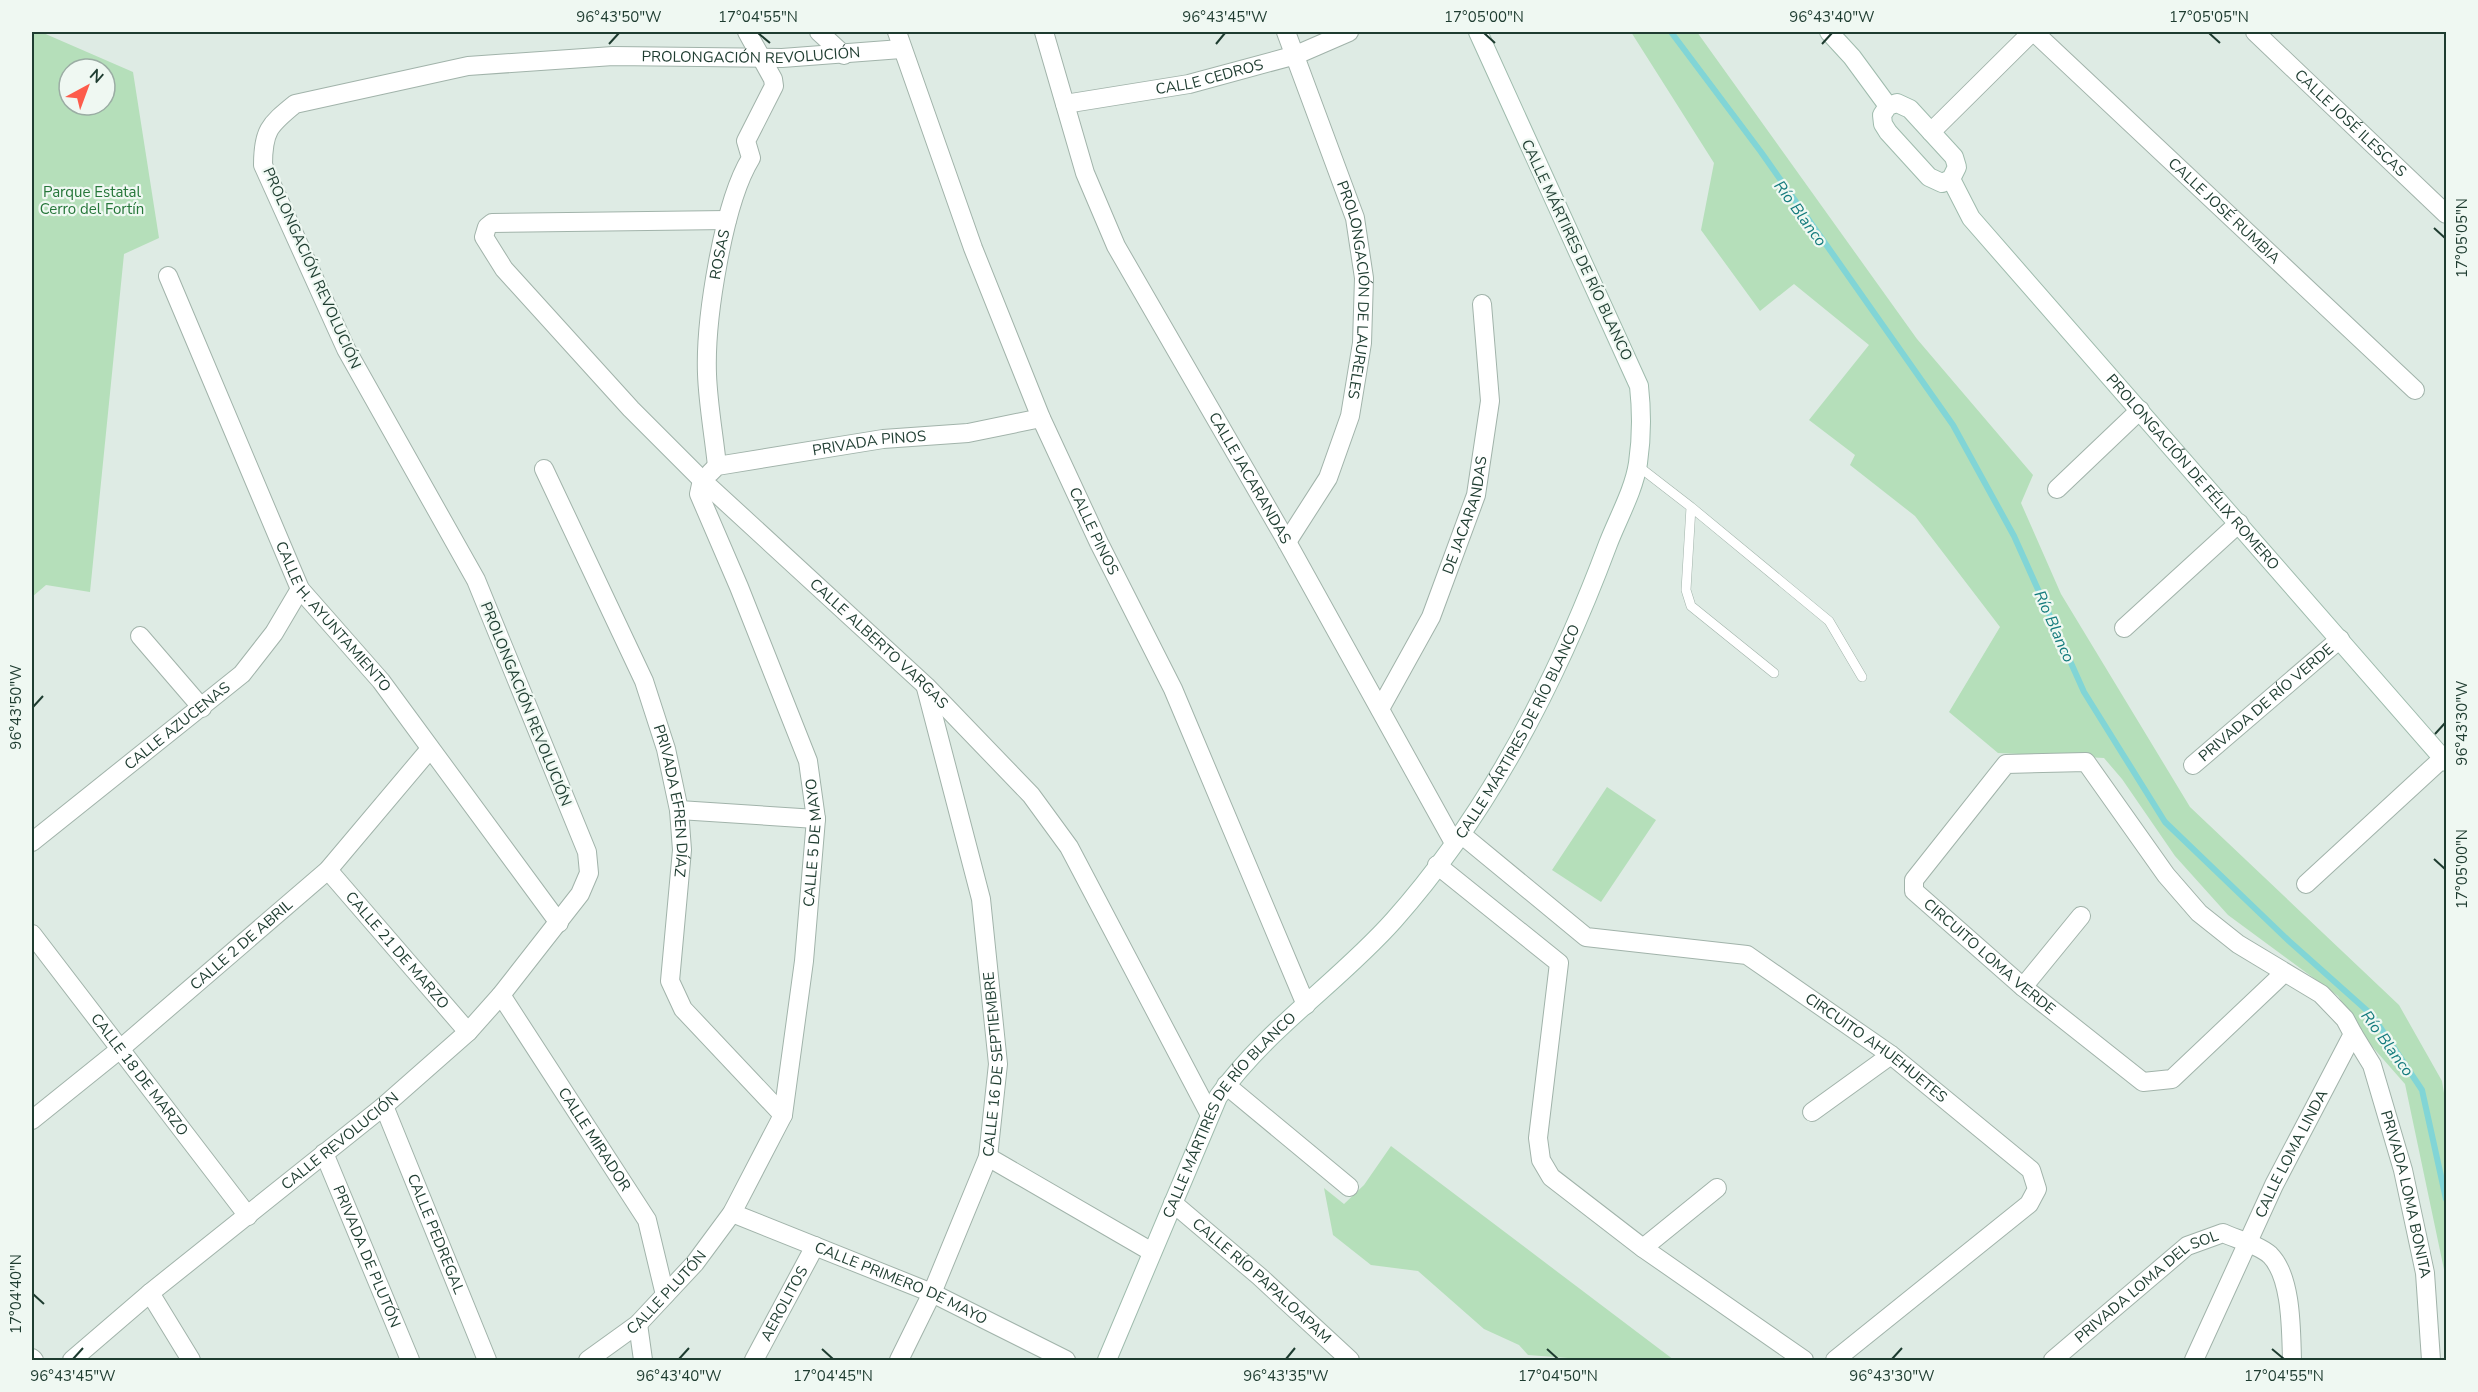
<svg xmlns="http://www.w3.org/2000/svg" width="2478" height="1392" font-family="'Nunito Sans',sans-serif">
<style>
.green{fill:#b5dfba;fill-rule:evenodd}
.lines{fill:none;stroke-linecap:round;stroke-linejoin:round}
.stream{stroke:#81d5d6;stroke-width:6}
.lane-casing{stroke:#a1b3aa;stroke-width:10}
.street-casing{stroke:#a1b3aa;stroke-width:20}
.secondary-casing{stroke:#9fbbad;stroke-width:20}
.lane{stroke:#fff;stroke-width:9}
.street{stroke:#fff;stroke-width:18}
.secondary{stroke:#fff;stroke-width:18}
.ticks{fill:none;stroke:#1e3c30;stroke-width:2}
.labels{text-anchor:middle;stroke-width:4.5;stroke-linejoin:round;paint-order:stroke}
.street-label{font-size:15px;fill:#1e3c30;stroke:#eff8f2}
.park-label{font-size:15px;fill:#257639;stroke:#eff8f2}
.water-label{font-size:16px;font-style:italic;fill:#147b7d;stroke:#eff8f2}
.neatline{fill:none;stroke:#1e3c30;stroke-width:2}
.ticks-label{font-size:15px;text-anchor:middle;fill:#1e3c30}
</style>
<rect width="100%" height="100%" fill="#deebe4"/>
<path class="green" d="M32,32h9l92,40 26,166 -35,16 -34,338 -44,-7 -14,12zM69,69h36v36h-36z
M1631,32h66l220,307 116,136 -12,28 40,91 129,213 209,198 43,76 4,24v174l-41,-195 -36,-41 -31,-47 -110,-81 -53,-59 -53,-77 -18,-21 -106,-5 -49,-41 51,-85 -85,-111 -65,-51 5,-10 -46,-35 60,-75 -75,-61 -34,27 -59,-81 13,-67z
M1607,787l49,33 -55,82 -49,-32z
M1391,1146l283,214h-102l-4,-2 -40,-3 -9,-10 -35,-16 -66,-58 -47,-6 -38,-30 -9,-47 20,16 20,-19z"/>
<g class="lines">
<path class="stream" d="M1671,32l90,120 192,273 61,111 70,156 81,130 124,119 83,74 50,75 24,109"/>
<g class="lane-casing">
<path id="lane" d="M1638,466l53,41 -5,83 5,16 83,67
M1691,507l138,114 33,56"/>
</g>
<g class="street-casing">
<g id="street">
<path d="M819,32l25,23"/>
<path id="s1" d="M897,32l76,216 68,170 58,125 74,146 133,316"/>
<path id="s2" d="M1044,32l41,141 31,73 171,296 167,301"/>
<path id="s3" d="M1286,32l69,186 9,60 -2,65 -12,73 -22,62 -41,64"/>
<path id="s4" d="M2034,32l381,358"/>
<path id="s5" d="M2255,32l191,182"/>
<path id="s6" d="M1065,104l124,-20 107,-29 53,-23"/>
<path d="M1931,132l101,-100"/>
<path id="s7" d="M727,220l-235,3 -5,4 -3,10 20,32 127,140 71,71 224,206 105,109 38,52 140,266"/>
<path id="s8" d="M168,276l132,313 81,92 178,242"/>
<path id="s9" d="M717,466c-3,-30 -9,-62 -10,-92 -2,-53 16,-171 44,-216l-5,-17 28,-55 -1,-7 -26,-47"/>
<path id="s10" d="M544,469l100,212 22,68 13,61 3,40 -12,131 13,28 100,106"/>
<path id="s11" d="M710,473l7,-7 166,-27 85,-6 73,-15"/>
<path d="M2057,489l83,-79"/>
<path d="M2124,628l115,-105"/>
<path d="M140,636l62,72"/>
<path id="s12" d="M1380,709l51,-92 45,-122 14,-94 -8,-97"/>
<path id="s13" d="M2193,765l147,-126"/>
<path d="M679,810l137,9"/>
<path id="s14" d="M1461,834l125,103 161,18 144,100 140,115 6,19 -8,15 -194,156"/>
<path id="s15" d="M32,842l210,-168 32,-41 26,-44"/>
<path d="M1437,865l122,98 -21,175 3,22 10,17 92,71 161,112"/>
<path id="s16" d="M328,870l140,162"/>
<path d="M2306,884l137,-126"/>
<path id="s17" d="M32,934l216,282"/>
<path d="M2023,987l58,-71"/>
<path id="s18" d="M501,995l146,225 18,75"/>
<path id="s19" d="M2353,1034l19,31 31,105 22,103 6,87"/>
<path d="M1226,1085l123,102"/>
<path id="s20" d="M384,1106l103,254"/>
<path d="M1812,1112l79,-57"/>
<path id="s21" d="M32,1120l87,-70 209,-180 102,-121"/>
<path id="s22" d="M324,1153l86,207"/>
<path d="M988,1157l164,95"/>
<path id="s23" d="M1173,1203l86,73 91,84"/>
<path id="s24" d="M732,1213l200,80 134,67"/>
<path d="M1643,1248l74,-60"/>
<path d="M150,1293l41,67"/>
<path d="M638,1324l5,36"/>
<path d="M32,1358l2,2"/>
<path id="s25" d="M72,1360l78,-67 234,-187 84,-74 33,-37 79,-101 9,-21 -2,-21 -111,-272 -130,-231 -83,-184c0,-34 6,-40 32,-61l173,-38 145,-10 169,2 119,-9"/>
<path id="s26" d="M588,1360l50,-36 57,-61 37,-50 51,-98 21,-154 12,-142 -8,-58 -69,-174 -40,-93 3,-14"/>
<path id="s27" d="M754,1360l61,-114"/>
<path id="s28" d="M899,1360l33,-67 56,-136 10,-93 -17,-165 -55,-211"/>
<path id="s29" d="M2053,1360l134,-114 36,-13c13,6 36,12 47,22 22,22 21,76 22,105"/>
<path id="s30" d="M2194,1360l80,-175 79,-151 -8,-15 -24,-25 -83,-50 -39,-31 -33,-38 -80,-113 -80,2 -92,116v11l109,96 120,95 29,-3 112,-106"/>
</g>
</g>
<g class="secondary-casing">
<g id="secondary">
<path d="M1829,32l23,25 36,49"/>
<path d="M1897,103l13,6 44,48 3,10 -6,12 -9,4 -13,-6 -41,-45 -5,-8 -1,-9 6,-9z"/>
<path id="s31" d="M1951,179l20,39 475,544"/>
<path id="s32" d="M1107,1360l111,-263c48,-68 121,-115 176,-177 96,-108 164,-242 214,-376 10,-26 26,-54 30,-81 4,-27 4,-50 1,-77l-161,-354"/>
</g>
</g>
<use href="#lane" class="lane"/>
<use href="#street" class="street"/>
<use href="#secondary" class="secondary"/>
</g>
<path class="ticks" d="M758,33l12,10M1484,33l11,10M2209,33l11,10M609,44l10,-11M1216,44l9,-11M1822,44l10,-11M2434,228l11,10M33,707l10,-11M2435,734l10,-11M2434,859l11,10M33,1294l11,10M822,1349l11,10M1547,1349l11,10M2272,1349l12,10M73,1359l10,-11M679,1359l10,-11M1286,1359l9,-11M1892,1359l10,-11"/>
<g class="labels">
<g class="street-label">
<text dy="5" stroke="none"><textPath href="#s25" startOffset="2030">PROLONGACIÓN REVOLUCIÓN</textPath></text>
<text dy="5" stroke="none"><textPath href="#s6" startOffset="147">CALLE CEDROS</textPath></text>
<text dy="5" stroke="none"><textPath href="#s5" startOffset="132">CALLE JOSÉ ILESCAS</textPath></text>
<text dy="5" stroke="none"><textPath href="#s4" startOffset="261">CALLE JOSÉ RUMBIA</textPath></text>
<text transform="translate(1577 250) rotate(65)" y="5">CALLE MÁRTIRES DE RÍO BLANCO</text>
<text dy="5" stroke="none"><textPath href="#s9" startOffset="213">ROSAS</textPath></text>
<text transform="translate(312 268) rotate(66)" y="5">PROLONGACIÓN REVOLUCIÓN</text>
<text dy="5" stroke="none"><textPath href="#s3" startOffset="270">PROLONGACIÓN DE LAURELES</textPath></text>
<text dy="5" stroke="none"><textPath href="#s11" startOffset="164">PRIVADA PINOS</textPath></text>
<text dy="5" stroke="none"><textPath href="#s31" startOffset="381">PROLONGACIÓN DE FÉLIX ROMERO</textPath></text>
<text dy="5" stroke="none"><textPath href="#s2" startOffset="494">CALLE JACARANDAS</textPath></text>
<text dy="5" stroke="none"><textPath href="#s12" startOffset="213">DE JACARANDAS</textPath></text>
<text dy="5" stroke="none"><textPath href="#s1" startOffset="537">CALLE PINOS</textPath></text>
<text dy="5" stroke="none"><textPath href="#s8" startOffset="381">CALLE H. AYUNTAMIENTO</textPath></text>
<text dy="5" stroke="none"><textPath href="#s7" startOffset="820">CALLE ALBERTO VARGAS</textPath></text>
<text dy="5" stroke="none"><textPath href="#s13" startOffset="96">PRIVADA DE RÍO VERDE</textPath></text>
<text transform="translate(526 704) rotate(68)" y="5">PROLONGACIÓN REVOLUCIÓN</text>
<text dy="5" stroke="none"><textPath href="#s15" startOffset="186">CALLE AZUCENAS</textPath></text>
<text dy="5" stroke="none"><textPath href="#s32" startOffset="762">CALLE MÁRTIRES DE RÍO BLANCO</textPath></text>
<text dy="5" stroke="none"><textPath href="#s10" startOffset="358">PRIVADA EFREN DÍAZ</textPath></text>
<text dy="5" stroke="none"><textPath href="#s26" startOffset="592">CALLE 5 DE MAYO</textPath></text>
<text dy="5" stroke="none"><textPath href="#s21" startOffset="273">CALLE 2 DE ABRIL</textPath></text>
<text dy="5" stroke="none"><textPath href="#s16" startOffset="106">CALLE 21 DE MARZO</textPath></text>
<text dy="5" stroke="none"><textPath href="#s30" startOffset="1089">CIRCUITO LOMA VERDE</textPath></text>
<text dy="5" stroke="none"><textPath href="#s14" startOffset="483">CIRCUITO AHUEHUETES</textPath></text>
<text dy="5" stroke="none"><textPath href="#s28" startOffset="315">CALLE 16 DE SEPTIEMBRE</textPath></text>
<text dy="5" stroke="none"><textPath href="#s17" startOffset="177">CALLE 18 DE MARZO</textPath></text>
<text dy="5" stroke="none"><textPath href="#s32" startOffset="276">CALLE MÁRTIRES DE RÍO BLANCO</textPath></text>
<text dy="5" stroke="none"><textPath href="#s18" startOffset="172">CALLE MIRADOR</textPath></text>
<text dy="5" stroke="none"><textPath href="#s25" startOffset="346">CALLE REVOLUCIÓN</textPath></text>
<text dy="5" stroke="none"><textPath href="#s30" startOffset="228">CALLE LOMA LINDA</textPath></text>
<text dy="5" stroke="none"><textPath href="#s19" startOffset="170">PRIVADA LOMA BONITA</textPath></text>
<text dy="5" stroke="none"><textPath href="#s20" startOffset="138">CALLE PEDREGAL</textPath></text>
<text dy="5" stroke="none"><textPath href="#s22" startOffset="112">PRIVADA DE PLUTÓN</textPath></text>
<text dy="5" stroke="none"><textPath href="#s23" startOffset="118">CALLE RÍO PAPALOAPAM</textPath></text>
<text dy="5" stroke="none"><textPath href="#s24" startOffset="183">CALLE PRIMERO DE MAYO</textPath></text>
<text dy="5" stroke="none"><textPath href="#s29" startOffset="120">PRIVADA LOMA DEL SOL</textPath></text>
<text dy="5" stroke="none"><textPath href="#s26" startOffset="104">CALLE PLUTÓN</textPath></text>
<text dy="5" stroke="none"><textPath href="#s27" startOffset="64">AEROLITOS</textPath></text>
</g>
<g class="park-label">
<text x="92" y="197">Parque Estatal<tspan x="92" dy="17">Cerro del Fortín</tspan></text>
</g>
<g class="water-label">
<text transform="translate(1801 213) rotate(54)" y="6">Río Blanco</text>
<text transform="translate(2055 626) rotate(66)" y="6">Río Blanco</text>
<text transform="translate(2388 1043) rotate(54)" y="6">Río Blanco</text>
</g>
</g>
<rect width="2478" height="1392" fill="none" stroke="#eff8f2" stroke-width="66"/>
<g transform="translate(87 87) rotate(41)"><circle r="28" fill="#eff8f2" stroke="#9bada4" stroke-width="1.5"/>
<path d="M0-4.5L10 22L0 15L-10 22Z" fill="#fd5c4b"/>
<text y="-9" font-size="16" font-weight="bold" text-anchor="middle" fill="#1e3c30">N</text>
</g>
<rect x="33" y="33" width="2412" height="1326" class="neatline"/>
<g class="ticks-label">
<text x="619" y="22">96°43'50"W</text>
<text x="758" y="22">17°04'55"N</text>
<text x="1225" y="22">96°43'45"W</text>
<text x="1484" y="22">17°05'00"N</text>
<text x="1832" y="22">96°43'40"W</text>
<text x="2209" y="22">17°05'05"N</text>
<text transform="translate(2462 238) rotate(-90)" y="5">17°05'05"N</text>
<text transform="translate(16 707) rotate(-90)" y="5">96°43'50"W</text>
<text transform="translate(2462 723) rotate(-90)" y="5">96°43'30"W</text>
<text transform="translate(2462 869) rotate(-90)" y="5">17°05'00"N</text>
<text transform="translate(16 1294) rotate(-90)" y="5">17°04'40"N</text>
<text x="73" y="1381">96°43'45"W</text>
<text x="679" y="1381">96°43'40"W</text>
<text x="833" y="1381">17°04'45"N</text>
<text x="1286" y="1381">96°43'35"W</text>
<text x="1558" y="1381">17°04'50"N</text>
<text x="1892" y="1381">96°43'30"W</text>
<text x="2284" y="1381">17°04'55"N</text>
</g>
</svg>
